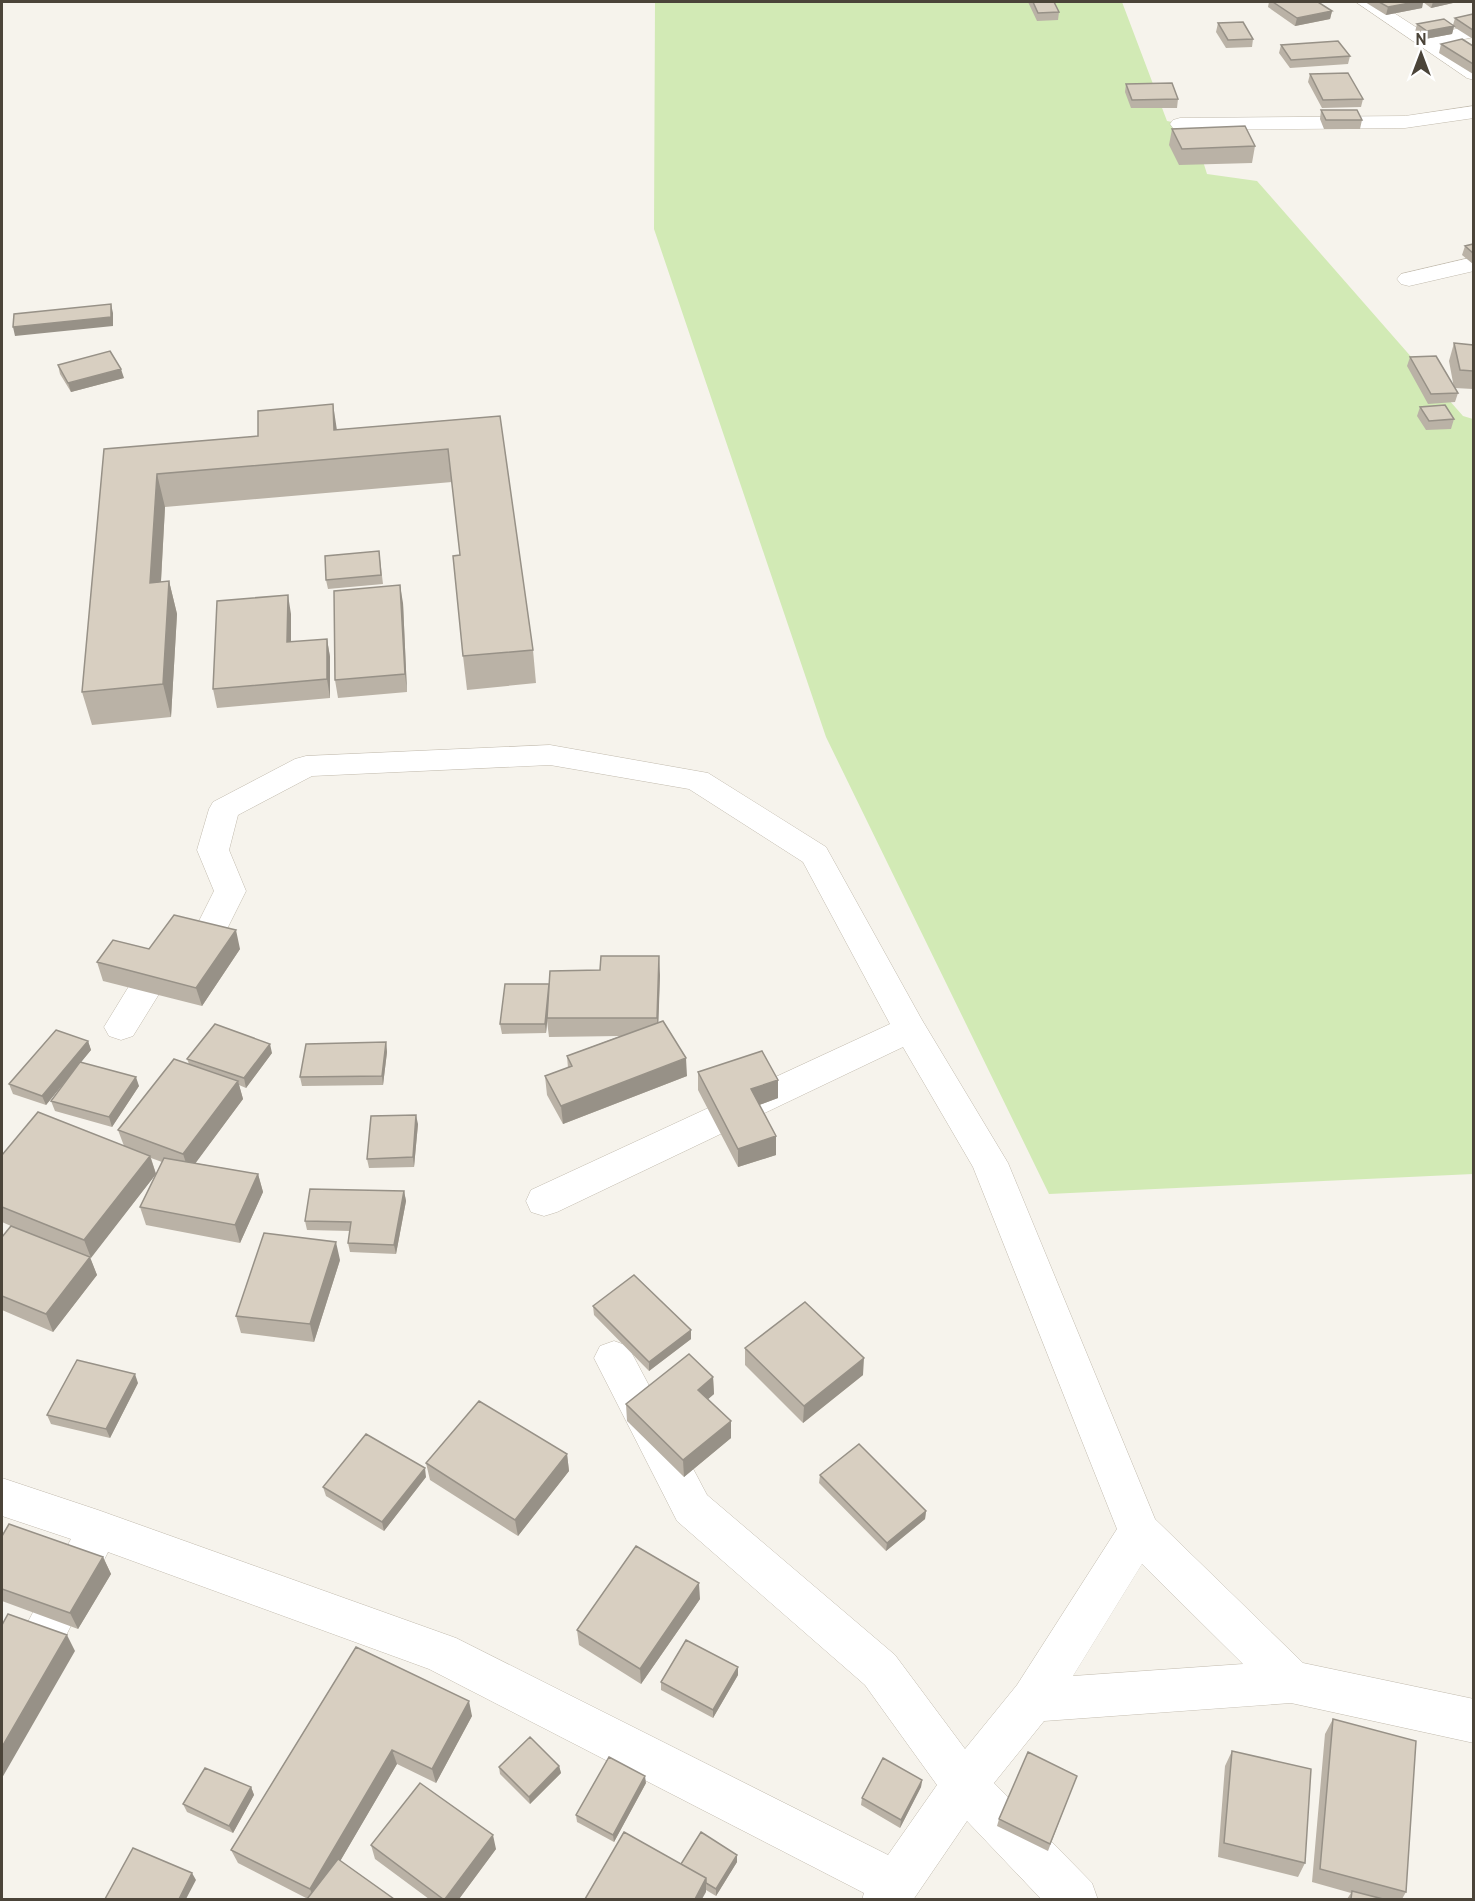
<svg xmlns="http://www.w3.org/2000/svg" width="1475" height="1901" font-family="Overpass,sans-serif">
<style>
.green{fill:#d2eab5}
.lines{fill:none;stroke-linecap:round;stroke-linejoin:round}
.minor-casing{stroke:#c2bbae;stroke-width:1}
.minor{fill:#fff;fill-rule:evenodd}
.wall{fill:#bab2a6;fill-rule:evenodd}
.shaded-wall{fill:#979187}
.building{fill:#d8cfc1;stroke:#979187;stroke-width:1.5}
</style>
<rect width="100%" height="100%" fill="#f6f3ec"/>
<path class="green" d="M655,2h467l45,119 25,5 15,48 50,7 206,235 10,3v755l-424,20 -223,-457 -172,-508z"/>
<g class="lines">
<g class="minor-casing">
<path id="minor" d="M1356,2h21l51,33 46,-10v12l-33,7 33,21v15l-7,-2z
M1474,106v12l-69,10 -225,2 -7,-2 -3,-4 3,-4 7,-2 225,-2z
M1474,257v14l-65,15 -8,-2 -4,-5 4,-5z
M550,745l158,28 118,74 96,173 86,143 147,356 148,144 171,36v44l-183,-40 -247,18 -50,62 98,100 6,17h-56l-75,-79 -54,79h-51l2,-7 -435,-224 -321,-117 -90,179 -16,7v-66l69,-133 -69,-23v-38l96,32 358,128 432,217 49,-70 -72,-100 -188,-164 -83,-163 6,-12 14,-5 14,5 79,149 188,160 70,94 52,-64 100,-156 -144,-362 -70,-120 -346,165 -13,4 -13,-4 -5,-11 5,-11 359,-166 -87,-162 -114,-73 -139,-24 -238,11 -74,39 -9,35 17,41 -27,54 -47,28 -39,63 -12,4 -12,-4 -5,-9 44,-72 47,-26 19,-38 -17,-41 12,-41 4,-7 82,-43 11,-3zM1142,1564l101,100 -170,12z"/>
</g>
<use href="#minor" class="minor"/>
</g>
<path class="wall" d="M1028,2h26l5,10 -1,8 -21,1z
M1269,2h49l14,9 -2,8 -35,7 -27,-19z
M1365,2h88v1l-22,5 -8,-6 -1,6 -36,7z
M1473,14v25l-19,-12 -2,7 -27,5 -10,-7 2,-8 36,1 2,-7z
M1218,23l35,16 -1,8 -26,1 -10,-16z
M1441,44l32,2v28l-34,-21z
M1281,45l69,11 -2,8 -58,4 -11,-15z
M1310,74l53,25 -2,8 -39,1 -14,-26z
M1126,84l52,15 -1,9h-46l-6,-16z
M1321,110l41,10 -2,9h-36l-4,-10z
M1172,129l83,17 -3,17 -73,2 -10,-20z
M1473,244v20l-11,-9 3,-9z
M1454,343l19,2v44l-18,-1 3,5 -3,9 -27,2 -21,-38 3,-9 44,31 -5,-27z
M58,365l66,13 -53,14 -11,-18z
M1420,407l34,12 -3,10 -25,1 -9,-14z
M500,416l33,234 3,33 -69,7 -4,-34 -3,-101 -8,-73 -287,25 -4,75 8,-1 8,33 -6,103 -79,8 -10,-33 22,-243z
M379,551l4,33 -55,5 -2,-9z
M403,603l4,89 -69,6 -3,-18z
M291,614v28l36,-3 3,18v41l-113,10 -4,-19z
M149,949h91l-38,57 -99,-25 -6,-19z
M660,975l-2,47 29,54 -124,48 -16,-29 -2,-19 23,-8 -1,-12 53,-20 -71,1 -2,-16 -1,12 -44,1 -2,-10 49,-40z
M88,1041l3,9 -10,12 58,24 -27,41 -57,-16 -4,-10 17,-23 -22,27 -33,-11 -4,-10z
M386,1042l1,10 -4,33 -81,1 -2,-9z
M272,1053l-26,35 -7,-3 4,14 -48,64 63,11 5,18 -23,51 -94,-18 -6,-18 16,-33 -66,84 7,17 -44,57 -51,-22v-73l9,-11 -9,-4v-67l122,-9 -6,-16 71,-66 -2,-5zM151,1158l11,4 -6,12z
M698,1072l80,8v18l-19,7 17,50 -38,12 -40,-77z
M418,1124l-4,43 -45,1 -2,-9z
M404,1191l2,10 -10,53 -46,-2 -2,-9 2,-12 -43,-1 -2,-9z
M340,1260l-26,82 -73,-9 -5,-17z
M593,1306l98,33 -42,32 -55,-56z
M745,1348l118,27 -60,48 -58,-58z
M713,1377l1,17 -6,5 23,22v17l-47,39 -57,-56 -1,-17z
M138,1383l-28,55 -59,-14 -4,-9z
M567,1454l2,17 -51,65 -88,-56 -4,-17z
M820,1475l106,36 -1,8 -39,32 -67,-68z
M426,1477l-42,54 -58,-35 -3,-9z
M2,1536l101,21 8,17 -33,55 -76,-28z
M700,1599l-59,85 -62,-39 -2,-15z
M356,1647l116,69 -36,67 -39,-19 -57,97 -32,38 -70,-36 -7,-13z
M738,1675l-25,43 -52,-28v-8z
M1333,1719l73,173 -4,7h-55l4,-6 -39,-11 13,-148z
M1232,1751l73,112 -7,14 -80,-20 7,-91z
M559,1766l2,7 -31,31 -30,-30 -1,-7z
M922,1780l-1,7 -21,41 -39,-23 1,-7z
M646,1783l-32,59 -37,-20 -1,-7z
M1074,1783l-26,68 -51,-25 2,-7z
M251,1787l3,8 -21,38 -46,-21 -4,-8z
M371,1845l125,4 -37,50h-30l-54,-40z
M737,1862l-21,34 -10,-6v2l-25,-28z"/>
<path class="shaded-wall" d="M1415,2h8l-1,6 -36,7 2,-8z
M1433,2h20v1l-22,5z
M1332,11l-2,8 -35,7 2,-8z
M1454,26l-2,8 -27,5 2,-8z
M111,304l2,9v13l-98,10 -2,-9z
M121,369l3,9 -53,14 -3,-9z
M333,404l5,33 -4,-7z
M157,474l8,33 -6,109 -9,-33z
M169,581l8,33 -6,103 -8,-33z
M400,585l3,18 4,89 -2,-18z
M288,595l3,19v47l-4,-19z
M327,639l3,18v41l-3,-19z
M236,930l4,19 -38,57 -6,-18z
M659,956l1,19 -2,61 -1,-18z
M549,984l1,10 -4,39 -1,-9z
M88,1041l3,9 -45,55 -4,-9z
M386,1042l1,10 -4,33 -1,-9z
M270,1044l2,9 -26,35 -2,-10z
M686,1058l1,18 -124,48 -2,-18z
M136,1077l3,9 -27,41 -3,-10z
M778,1080v18l-27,10v-19z
M238,1081l5,18 -54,73 -6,-18z
M416,1115l2,9 -4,43 -1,-10z
M776,1136v19l-38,12v-18z
M150,1156l6,18 -65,84 -7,-18z
M258,1174l5,18 -23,51 -5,-18z
M404,1191l2,10 -10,53 -2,-9z
M336,1242l4,18 -26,82 -4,-18z
M90,1257l7,18 -44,57 -7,-18z
M691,1330v9l-42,32v-9z
M864,1358l-1,17 -60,48 1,-17z
M135,1374l3,9 -28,55 -4,-9z
M713,1377l1,17 -15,13 -1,-17z
M731,1421v17l-47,39 -1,-17z
M567,1454l2,17 -51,65 -3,-16z
M425,1468l1,9 -42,54 -2,-9z
M926,1511l-1,8 -39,32 1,-8z
M103,1557l8,17 -33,55 -8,-16z
M699,1583l1,16 -59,85 -1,-15z
M67,1635l8,16 -73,127v-31z
M738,1667v8l-25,43v-8z
M469,1701l3,15 -36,67 -4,-14z
M392,1750l5,14 -79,135h-4l-4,-10z
M559,1766l2,7 -31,31 -1,-7z
M645,1776l1,7 -32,59 -1,-7z
M922,1780l-1,7 -21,41 1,-8z
M251,1787l3,8 -21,38 -4,-7z
M493,1835l3,14 -37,50h-14z
M737,1855v7l-21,34v-7z
M192,1873l4,7 -10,19h-7z
M706,1878v14l-4,7h-7z"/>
<path class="building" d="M1033,2h21l5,10 -21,1z
M1273,2h45l14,9 -35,7z
M1379,2h36l-27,5z
M1473,14v16l-18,-12z
M1444,19l10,7 -27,5 -10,-7z
M1243,22l10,17 -25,1 -10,-17z
M1462,39l11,7v18l-32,-20z
M1338,41l12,15 -59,4 -10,-15z
M1348,73l15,26 -40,1 -13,-26z
M1172,83l6,16 -46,1 -6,-16z
M1321,110h36l5,10h-36z
M1245,126l10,20 -73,3 -10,-20z
M1473,244v9l-8,-7z
M111,304v13l-98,10 1,-13z
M1454,343l19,2v26l-13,-1z
M110,351l11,18 -53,14 -10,-18z
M1436,356l22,37 -27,1 -21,-37z
M333,404l1,26 166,-14 33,234 -70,6 -10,-100 7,-1 -12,-106 -291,25 -7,109 19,-2 -6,103 -81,8 22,-243 154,-13v-25z
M1445,405l9,14 -25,2 -9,-14z
M379,551l2,24 -55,5 -1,-24z
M400,585l5,89 -70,6 -1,-89z
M288,595l-1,47 40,-3v40l-114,10 4,-88z
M174,915l62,15 -40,58 -99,-26 16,-22 36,9z
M601,956h58l-2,62h-110l3,-47 50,-1z
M505,984h44l-4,40h-45z
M663,1021l23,37 -125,48 -16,-30 27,-10 -5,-10z
M215,1024l55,20 -26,34 -57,-19z
M56,1030l32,11 -46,55 -33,-12z
M386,1042l-4,34 -82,1 6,-33z
M762,1051l16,29 -27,9 25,47 -38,13 -40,-77z
M174,1059l64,22 -55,73 -65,-24z
M80,1062l56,15 -27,40 -58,-16z
M38,1112l112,44 -66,84 -82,-33v-52z
M416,1115l-3,42 -46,2 4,-43z
M164,1158l94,16 -23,51 -95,-18z
M310,1189l94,2 -10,54 -46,-2 3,-21 -46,-1z
M11,1226l79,31 -44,57 -44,-18v-59z
M264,1233l72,9 -26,82 -74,-8z
M634,1275l57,55 -42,32 -56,-56z
M805,1302l59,56 -60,48 -59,-58z
M689,1354l24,23 -15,13 33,31 -48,39 -57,-56z
M77,1360l58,14 -29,55 -59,-14z
M479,1401l88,53 -52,66 -89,-57z
M366,1434l59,34 -43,54 -59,-35z
M859,1444l67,67 -39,32 -67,-68z
M9,1524l94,33 -33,56 -68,-24v-53z
M636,1546l63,37 -59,86 -63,-39z
M8,1614l59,21 -65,112v-122z
M686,1640l52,27 -25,43 -52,-28z
M356,1647l113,54 -37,68 -40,-19 -82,139 -79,-39z
M1333,1719l83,22 -10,151 -86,-23z
M530,1737l29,29 -30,31 -30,-30z
M1232,1751l79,18 -6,94 -81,-20z
M1028,1752l49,24 -27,68 -51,-25z
M609,1757l36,19 -32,59 -37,-20z
M883,1758l39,22 -21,40 -39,-22z
M205,1768l46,19 -22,39 -46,-22z
M420,1783l73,52 -48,64h-2l-72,-54z
M624,1832l82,46 -11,21h-110z
M701,1832l36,23 -21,34 -10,-6v-5l-25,-14z
M133,1848l59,25 -13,26h-74z
M338,1859l56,40h-87z
M1352,1891l31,8h-32z"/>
<rect width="1475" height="1901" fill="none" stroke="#4b4439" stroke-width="6"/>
<g transform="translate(1421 54)" stroke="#ffffff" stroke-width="4.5" paint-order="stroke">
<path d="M0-4.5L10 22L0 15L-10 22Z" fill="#4b4439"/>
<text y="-9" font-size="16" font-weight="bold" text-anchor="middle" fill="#4b4439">N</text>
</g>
</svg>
